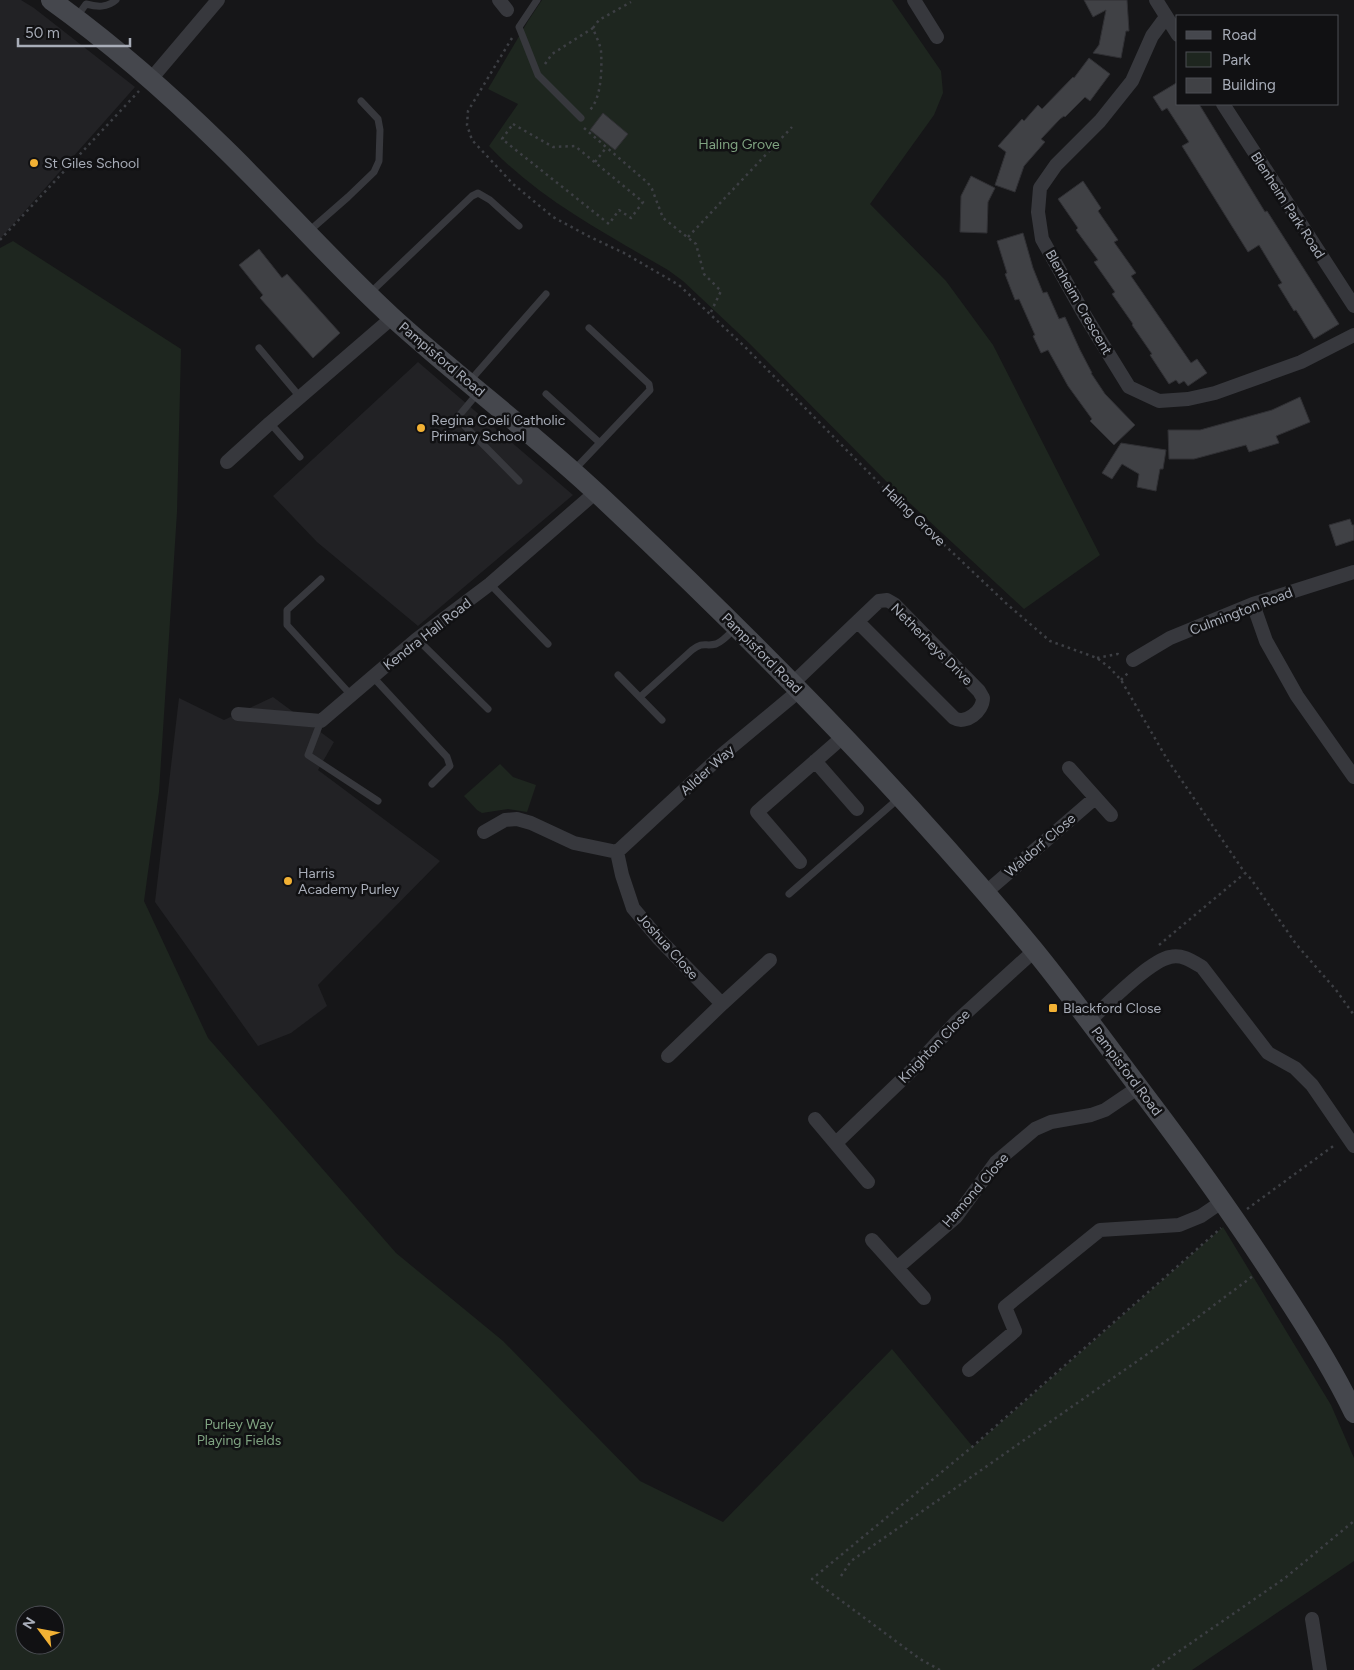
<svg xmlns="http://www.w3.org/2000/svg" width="1354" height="1670" font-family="Figtree,sans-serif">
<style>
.built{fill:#222225}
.green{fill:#1e261f;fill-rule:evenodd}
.building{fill:#404145;stroke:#303034}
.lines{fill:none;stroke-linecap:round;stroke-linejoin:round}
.path{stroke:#3d3f44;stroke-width:2.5;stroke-dasharray:2.5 4;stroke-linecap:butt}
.lane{stroke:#37383d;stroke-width:7}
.street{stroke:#37383d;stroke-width:14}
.secondary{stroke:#45474d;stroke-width:20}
.poi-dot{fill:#f2b134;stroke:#111113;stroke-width:2}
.labels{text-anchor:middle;stroke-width:5;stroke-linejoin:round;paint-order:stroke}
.park-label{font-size:14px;fill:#7fa381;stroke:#111113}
.poi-label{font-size:14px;fill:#a8adb8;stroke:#111113;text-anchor:start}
.street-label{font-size:14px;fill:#a8adb8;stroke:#111113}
</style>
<rect width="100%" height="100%" fill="#161618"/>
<path class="built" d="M0,0h21l13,8 101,79 -135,152z
M418,362l155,133 -155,131 -101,-84 -44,-46z
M273,697l61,45 -16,28 122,91 -122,124 9,21 -36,27 -33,13 -103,-144 24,-204 45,22z"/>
<path class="green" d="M542,0h350l49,71 2,22 -9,22 -64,89 76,77 47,64 107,210 -76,54 -138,-128 -137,-138 -66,-62 -15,-11c-62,-36 -129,-71 -179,-124l29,-42 -30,-15 40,-68z
M13,241l168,108 -4,163 -18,280 -15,109 64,137 188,215 107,88 137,140 83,41 169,-173 81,98 250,-220 108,178 23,53v103l-162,109h-1192v-1422zM25,1615h30v30h-30z
M500,764l13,13 23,8 -9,27 -19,-3 -26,4 -5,-3 -13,-14z"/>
<path class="building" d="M1084,0h43l2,31h-3l-5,27 -28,-5 6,-8 7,-35 -13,7z
M1089,58l21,16 -20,27 -5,-4 -20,20 -1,-1 -4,3 -19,20 4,3 -21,24 -9,26 -20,-7 11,-33 -8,-6 24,-27 2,2 14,-16 4,4 31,-32 1,1z
M1178,82v22h21l66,108 2,-1 72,113 -25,15 -18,-29 -2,1 -16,-26 4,-2 -23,-38 -11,7 -66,-106 7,-4 -22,-34 -5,3 -9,-14z
M603,113l25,21 -13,16 -25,-20z
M971,176l24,12 -7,14 -1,31 -27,-1 1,-36z
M1083,181l18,27 -3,3 20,29 -4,2 22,31 -5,3 60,87 6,-4 10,14 -19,13 -4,-5 -5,3 -3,-4 -7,4 -19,-29 2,-1 -20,-29 1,-1 -21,-30 3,-2 -21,-30 4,-2 -22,-30 2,-2 -20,-29z
M1023,233l10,35 10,25 4,-1 12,27 6,-2 15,33 12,23h-1l14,21 30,31 -21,20 -24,-24 2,-2 -24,-33 -20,-36 -7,3 -8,-17 2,-1 -16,-36 -4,1 -10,-26 2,-1 -10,-32z
M259,249l23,29 5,-4 53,59 -27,25 -53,-60 3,-3 -24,-30z
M1300,397l10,25 -34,14 3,7 -30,9 -3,-7 -52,14h-25l-1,-29h32l72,-20z
M1121,443l45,7 -3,19h-3l-4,22 -19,-4 2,-13 -17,-10 -10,15 -10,-6z
M1350,519l2,6h2v15l-18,6 -7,-21z"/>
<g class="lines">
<path class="path" d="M593,28l6,-8 32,-18
M512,38l-44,73 -1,14 5,15 41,44 40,33 37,20 34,16 55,32 66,62 137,139 126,119 42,36 47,17 13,10 11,12 46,79 78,114 6,6 45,65 40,46 18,25
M545,64l7,-10 41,-26c2,7 7,15 8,23 1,17 1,49 -13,61
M513,124l40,23 22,-1 68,56 -12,16 -12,-8 -10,14 -107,-85z
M584,128l64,55 4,6 11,29 33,26 8,30 17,17 -11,23
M595,162l11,-14
M688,237l104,-110
M0,240l139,-149
M1097,658l21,-4 2,1
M1121,680l8,-8
M1159,945l85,-71
M1247,1209l89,-65
M841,1576l10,-15 315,-220 87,-65
M940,1670l-20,-11 -108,-80 160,-132 249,-219
M1152,1670l133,-92 69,-57"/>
<path class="lane" d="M537,0l-18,27 2,5 17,43 43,43
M76,18l10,-14c11,3 21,4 30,-4
M308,232l40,-35 26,-25 5,-11 1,-31 -2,-11 -17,-18
M369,294l103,-98 6,-3 12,7 29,26
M259,348l41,49
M469,382l77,-88
M477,394l-20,24 62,63
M546,394l54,49
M270,423l30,34
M575,469l75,-79 -1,-6 -60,-56
M321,579l-34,31v15l64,70
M490,584l58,60
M417,639l71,70
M618,675l44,45
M373,677l74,80 3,9 -18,18
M640,697l52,-47c12,-9 13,-3 24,-6 8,-3 14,-11 20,-17
M321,721l-13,34 70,46
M789,894l109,-95"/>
<path class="street" d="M499,0l8,10
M914,0l23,37
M1156,0l22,35
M1166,17l-14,19 -20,45 -32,40 -44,44 -16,23 -2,24 4,27 42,75 45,73 30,14 29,-2 27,-6 86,-31 53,-27
M151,79l67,-79
M1223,104l131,202
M227,462l43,-39 123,-106
M1253,604l13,37 31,55 57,81
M1133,660l37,-22 83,-34 101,-32
M793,683l86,-82 8,-1 7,4 85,87 4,7c0,13 -17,27 -29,20l-96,-96
M238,714l83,7 96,-82 73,-55 106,-92
M815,761l42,48
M1069,768l42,47
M484,832l21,-12 12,-1 14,4 43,20 43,9
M617,852l106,-98 77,-64
M617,852l5,23 11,33 26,31 63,65
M800,862l-43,-50 87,-76
M985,893l110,-95
M1089,1021c18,-16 60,-60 81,-64 12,-3 22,4 32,10l66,86 27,15 17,17 42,61
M668,1056l54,-52 48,-44
M815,1119l53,63
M836,1143l75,-72 45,-49 78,-71
M872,1240l52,58
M898,1267l58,-50 40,-55 39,-33 16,-7 40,-7 14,-5 34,-23
M969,1370l46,-39 -10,-24 95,-77 79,-5 22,-9 22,-15
M1312,1619l8,51"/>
<path class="secondary" d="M51,0c60,43 117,93 170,145 58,56 111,117 171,172 67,61 140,115 206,177 154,144 302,294 436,456 39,48 75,98 112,147 47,62 92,125 134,190 27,41 53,82 74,126"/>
</g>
<g class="poi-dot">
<circle cx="34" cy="163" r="5"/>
<circle cx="421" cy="428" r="5"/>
<circle cx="288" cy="881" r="5"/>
<rect x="1048" y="1003" width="10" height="10" rx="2.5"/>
</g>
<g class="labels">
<g class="park-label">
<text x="739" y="149">Haling Grove</text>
<text x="239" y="1429">Purley Way<tspan x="239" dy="16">Playing Fields</tspan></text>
</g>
<g class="poi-label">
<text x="44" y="168">St Giles School</text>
<text x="431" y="425">Regina Coeli Catholic<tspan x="431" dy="16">Primary School</tspan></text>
<text x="298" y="878">Harris<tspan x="298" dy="16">Academy Purley</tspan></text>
<text x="1063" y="1013">Blackford Close</text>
</g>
<g class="street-label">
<text transform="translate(1288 205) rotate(57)" y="5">Blenheim Park Road</text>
<text transform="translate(1079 302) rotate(60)" y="5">Blenheim Crescent</text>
<text transform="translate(442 359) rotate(40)" y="5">Pampisford Road</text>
<text transform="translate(914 515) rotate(44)" y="5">Haling Grove</text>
<text transform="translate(1241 611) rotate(-21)" y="5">Culmington Road</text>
<text transform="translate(427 634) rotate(-38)" y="5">Kendra Hall Road</text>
<text transform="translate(932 644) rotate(45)" y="5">Netherheys Drive</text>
<text transform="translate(762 653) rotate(45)" y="5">Pampisford Road</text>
<text transform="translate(707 770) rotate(-42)" y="5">Allder Way</text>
<text transform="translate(1040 845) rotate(-41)" y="5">Waldorf Close</text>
<text transform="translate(668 946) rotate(48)" y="5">Joshua Close</text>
<text transform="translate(934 1046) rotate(-46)" y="5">Knighton Close</text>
<text transform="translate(1127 1071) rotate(53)" y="5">Pampisford Road</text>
<text transform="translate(975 1190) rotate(-49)" y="5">Hamond Close</text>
</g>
</g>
<rect x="1176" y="15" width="162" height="90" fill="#111113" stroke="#4d4f55"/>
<rect x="1186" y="31" width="25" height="8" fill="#45474d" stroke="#4d4f55"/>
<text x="1222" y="40" font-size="15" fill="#a8adb8">Road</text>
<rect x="1186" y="52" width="25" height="15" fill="#1e261f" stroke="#4d4f55"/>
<text x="1222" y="65" font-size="15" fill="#a8adb8">Park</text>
<rect x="1186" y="78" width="25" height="15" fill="#404145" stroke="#4d4f55"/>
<text x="1222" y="90" font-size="15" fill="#a8adb8">Building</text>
<g transform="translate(40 1630) rotate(302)"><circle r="24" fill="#111113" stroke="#4d4f55"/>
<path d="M0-4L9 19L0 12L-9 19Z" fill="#f2b134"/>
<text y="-8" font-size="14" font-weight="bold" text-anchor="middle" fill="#a8adb8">N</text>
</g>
<path d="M18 38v8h112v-8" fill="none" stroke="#a8adb8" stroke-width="2.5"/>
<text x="25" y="38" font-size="15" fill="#a8adb8" stroke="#111113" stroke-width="4" paint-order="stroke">50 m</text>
</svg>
